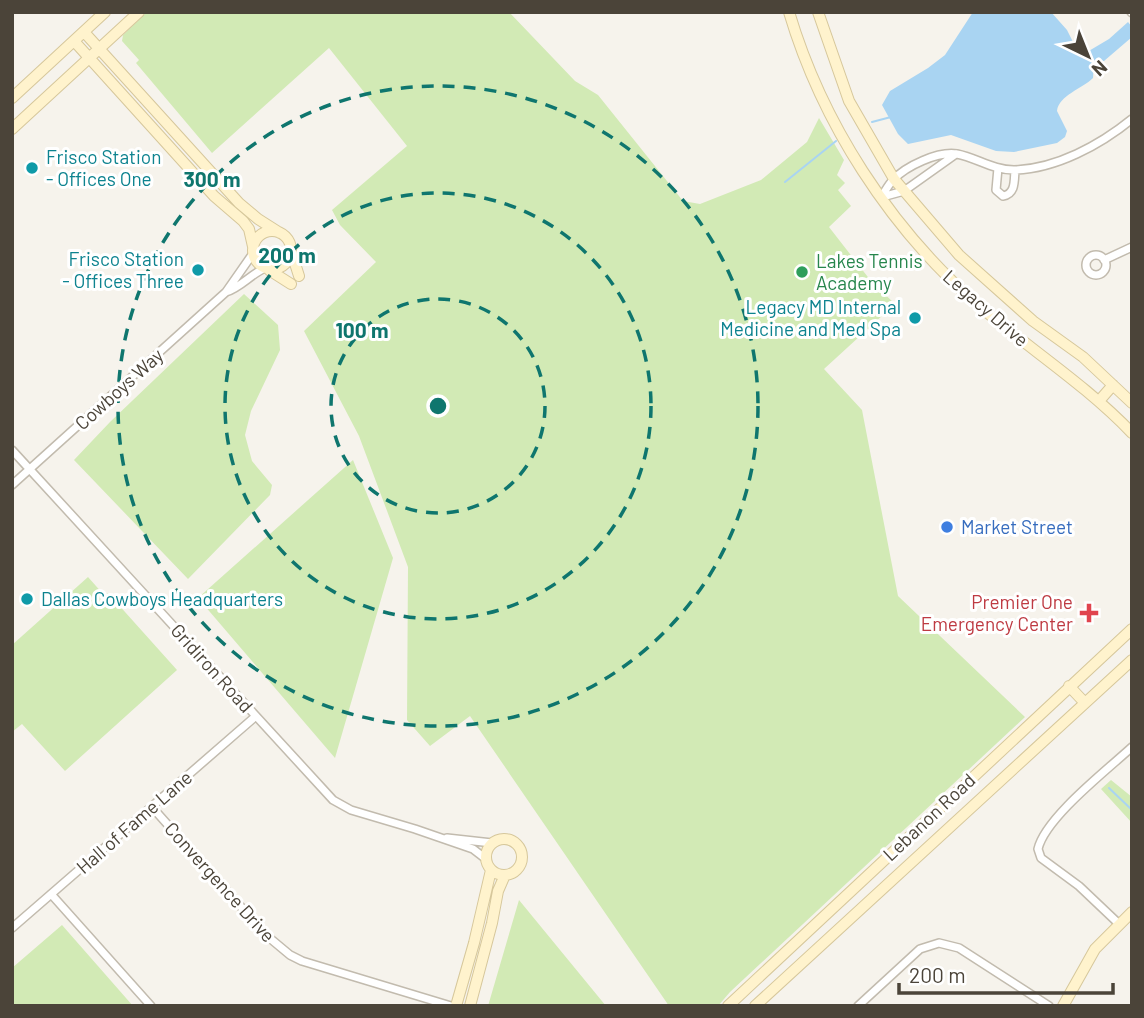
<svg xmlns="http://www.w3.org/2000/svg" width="1144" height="1018" font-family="Barlow,sans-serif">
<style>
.green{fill:#d2eab5}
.water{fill:#a9d4f2}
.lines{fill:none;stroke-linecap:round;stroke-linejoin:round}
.stream{stroke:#a9d4f2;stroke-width:2}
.street-casing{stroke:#c2bbae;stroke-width:10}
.secondary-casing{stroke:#d6c79b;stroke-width:12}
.street{stroke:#fff;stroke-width:7}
.secondary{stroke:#fff3cd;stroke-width:10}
.ring{fill:none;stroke:#0f766e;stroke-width:3.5;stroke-dasharray:12 9}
.culture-dot{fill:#0f9aa8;stroke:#fff;stroke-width:2.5}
.leisure-dot{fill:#2e9e5b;stroke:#fff;stroke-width:2.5}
.shop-dot{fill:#3f7fe0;stroke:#fff;stroke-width:2.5}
.health-dot{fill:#e0444e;stroke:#fff;stroke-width:2.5}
.labels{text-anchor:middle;stroke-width:6;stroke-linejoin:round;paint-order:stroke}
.culture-label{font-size:19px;fill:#0d838f;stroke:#fff;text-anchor:start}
.leisure-label{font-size:19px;fill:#27864d;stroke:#fff;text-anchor:start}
.street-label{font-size:19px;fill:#4b4439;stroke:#fff}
.shop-label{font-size:19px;fill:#366cbe;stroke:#fff;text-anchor:start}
.health-label{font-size:19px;fill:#be3a42;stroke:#fff;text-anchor:end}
.centre{fill:#0f766e;stroke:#fff;stroke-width:3.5}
.ring-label{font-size:21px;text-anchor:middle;font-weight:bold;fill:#0f766e;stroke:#fff;stroke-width:6;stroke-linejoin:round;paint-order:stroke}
</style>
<rect width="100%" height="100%" fill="#f6f3ec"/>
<path class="green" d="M147,12h362l66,69 23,14 85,106 17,3 61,-24 46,-38 12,-24 25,42 -7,15 8,8 -7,7 13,16 -22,21 42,54 24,23 -71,65 38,41 36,186 127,121 -295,275 -12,14h-49l-199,-290 -40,30 -23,-26 1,-153 -49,-131 -55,-105 72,-69 -36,-37 -8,-15 75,-64 -78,-98 -117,105 -76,-90 3,-3 -17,-19 1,-6z
M244,294l34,31 2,25 -29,61 -6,24 7,26 20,24 -2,10 -82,84 -114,-119 36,-38z
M353,460l40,98 -58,200 -137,-160z
M88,577l16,18 4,-2 69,77 -112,101 -43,-47 -10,8v-87z
M1111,780l21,17v26l-31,-34z
M519,900l87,106h-118z
M62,925l71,81h-121v-38z"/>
<path class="water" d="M973,12h78l16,18 10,20 5,5 27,-16 19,-17 4,5v10l-28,24 -10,2 -1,15c-11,11 -34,17 -36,33l10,20 -2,6 -8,6 -43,9 -18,-1 -45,-16 -43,9 -10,-10 -16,-29 8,-14 38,-23 17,-13z"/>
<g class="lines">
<path class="stream" d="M872,122l19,-5
M785,182l51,-41
M1109,788l23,22"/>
<g class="street-casing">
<path id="street" d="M1131,12l1,1
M998,168l-2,22 7,6c13,-2 11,-16 12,-26
M881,197c4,-5 7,-12 12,-17 13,-14 45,-29 64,-26 20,4 36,16 57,16 42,-1 86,-25 118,-51
M882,197l22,-6 52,-37
M1086 265a10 10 0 1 1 20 0a10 10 0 1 1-20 0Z
M1104,260l28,-13
M226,292c14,-4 25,-18 39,-24
M12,450l321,350 18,10 64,19 58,20 13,10
M12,485l214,-193 28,-40
M152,807l114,128 24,20 12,6 149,45
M447,838l45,5
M51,894l100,112
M1118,923l-39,-37 -38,-28 -3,-9c7,-31 69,-79 94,-102
M12,928l244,-212
M858,1006l62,-57 19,-6 20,5 90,58"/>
</g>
<g class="secondary-casing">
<path id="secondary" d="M789,12c33,111 101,216 188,292 51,44 108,80 155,129
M818,12l31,89 45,78 65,76 74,66 50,36 49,46
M84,32l155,171 19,16 22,14
M74,41l140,155 29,25 6,8 5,22
M12,98l93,-86
M12,129l127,-117
M253 250a19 19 0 1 1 38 0a19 19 0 1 1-38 0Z
M292,254l7,22
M269,270l22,14
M1099,401l14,-16
M1069,686l16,17
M486 857a18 18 0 1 1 36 0a18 18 0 1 1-36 0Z
M456,1006l18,-63 17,-73
M470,1006l22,-83 6,-32 7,-16
M728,1006l404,-377
M755,1006l377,-346
M1063,1006l32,-57 37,-37"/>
</g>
<use href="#street" class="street"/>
<use href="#secondary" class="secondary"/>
</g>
<g class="ring">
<circle cx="438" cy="406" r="107"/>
<circle cx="438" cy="406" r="213"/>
<circle cx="438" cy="406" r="320"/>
</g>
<g class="culture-dot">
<circle cx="32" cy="168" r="7"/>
<circle cx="198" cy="270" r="7"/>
<circle cx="915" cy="318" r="7"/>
<circle cx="27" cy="599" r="7"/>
</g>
<circle class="leisure-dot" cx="802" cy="272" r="7"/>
<circle class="shop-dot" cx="947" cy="527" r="7"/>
<path class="health-dot" d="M1085.5 602.5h7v7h7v7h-7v7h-7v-7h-7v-7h7z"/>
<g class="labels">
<g class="culture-label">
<text x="46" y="164">Frisco Station<tspan x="46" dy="22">- Offices One</tspan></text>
<text x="184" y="266" text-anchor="end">Frisco Station<tspan x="184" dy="22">- Offices Three</tspan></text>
<text x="901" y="314" text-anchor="end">Legacy MD Internal<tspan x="901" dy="22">Medicine and Med Spa</tspan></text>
<text x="41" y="606">Dallas Cowboys Headquarters</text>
</g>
<g class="leisure-label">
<text x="816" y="268">Lakes Tennis<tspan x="816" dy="22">Academy</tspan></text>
</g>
<g class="street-label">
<text transform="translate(986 308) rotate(41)" y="7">Legacy Drive</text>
<text transform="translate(119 389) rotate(-42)" y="7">Cowboys Way</text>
<text transform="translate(212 668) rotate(48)" y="7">Gridiron Road</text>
<text transform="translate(929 817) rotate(-43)" y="7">Lebanon Road</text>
<text transform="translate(134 822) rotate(-41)" y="7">Hall of Fame Lane</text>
<text transform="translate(220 882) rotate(48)" y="7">Convergence Drive</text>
</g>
<g class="shop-label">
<text x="961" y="534">Market Street</text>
</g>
<g class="health-label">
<text x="1073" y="609">Premier One<tspan x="1073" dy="22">Emergency Center</tspan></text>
</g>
</g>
<circle cx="438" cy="406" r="10" class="centre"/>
<g class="ring-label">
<text x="212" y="187">300 m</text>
<text x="287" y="263">200 m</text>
<text x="362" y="338">100 m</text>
</g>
<rect width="1144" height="1018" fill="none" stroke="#4b4439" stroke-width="28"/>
<g transform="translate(1088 56) rotate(137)" stroke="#ffffff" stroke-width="5" paint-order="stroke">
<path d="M0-5L12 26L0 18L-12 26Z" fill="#4b4439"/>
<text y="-10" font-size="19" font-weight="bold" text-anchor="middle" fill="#4b4439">N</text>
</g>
<path d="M899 983v10h214v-10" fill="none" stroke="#4b4439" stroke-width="3.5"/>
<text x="909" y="983" font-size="21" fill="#4b4439" stroke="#ffffff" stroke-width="5" paint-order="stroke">200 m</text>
</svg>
